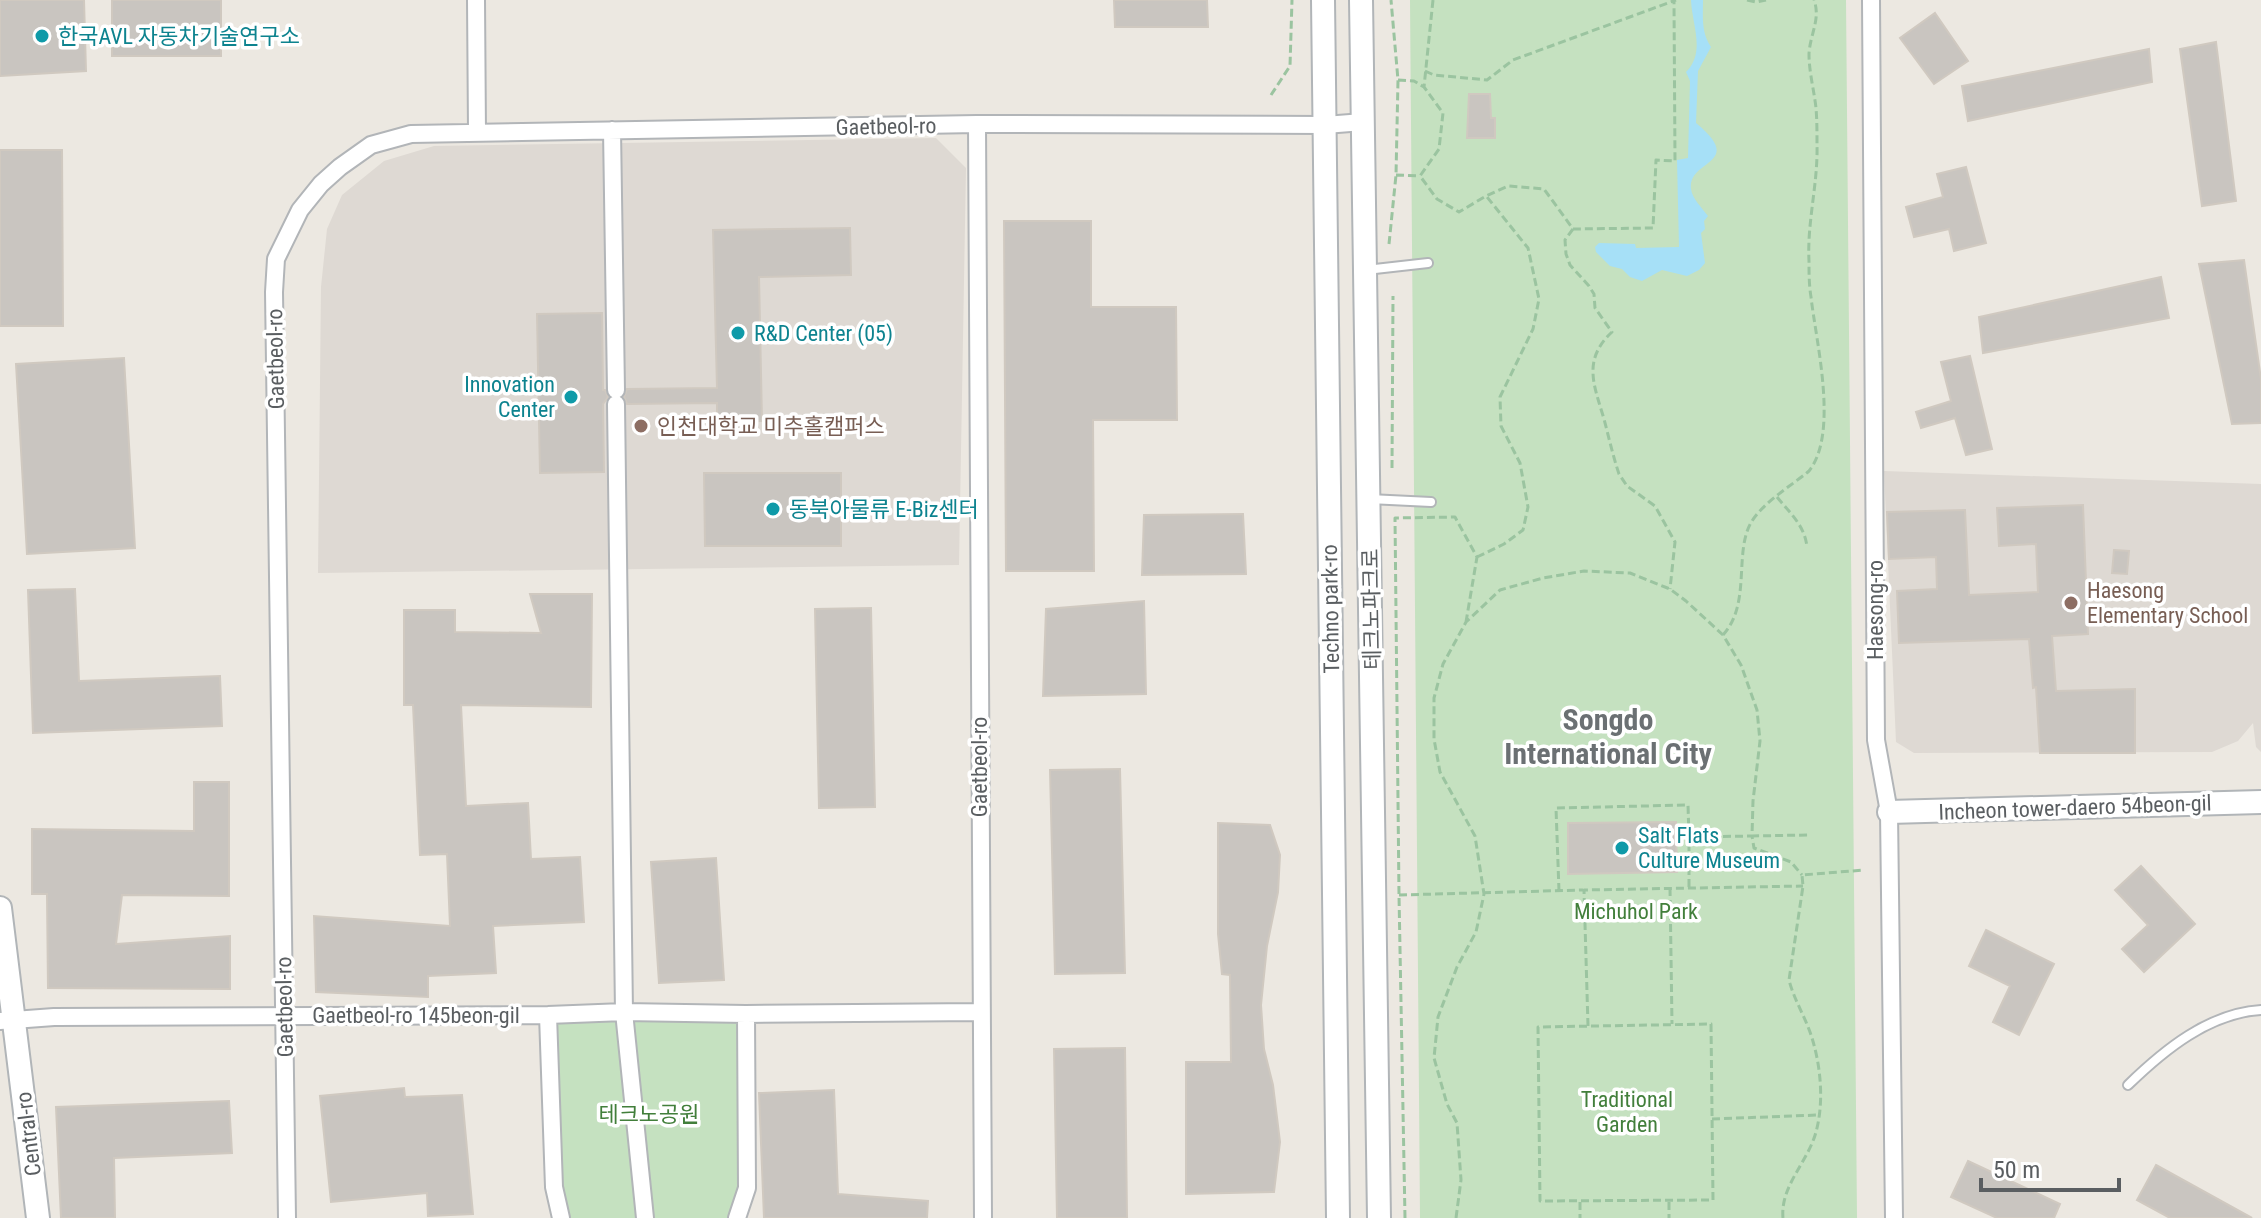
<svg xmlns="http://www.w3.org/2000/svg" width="2261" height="1218" font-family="'Roboto Condensed','Noto Sans KR',sans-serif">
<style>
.education{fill:#ded9d3}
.green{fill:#c5e1c0}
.water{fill:#a6e0f7}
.building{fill:#c9c5c0;stroke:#d0c9c0;stroke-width:2}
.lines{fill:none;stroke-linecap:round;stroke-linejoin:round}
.lane-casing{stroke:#b2b5b8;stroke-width:12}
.street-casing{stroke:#b2b5b8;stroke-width:20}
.secondary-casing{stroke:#b1b5b8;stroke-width:26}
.path{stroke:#9bc4a0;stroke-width:3;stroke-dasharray:8 4;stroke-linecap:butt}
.lane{stroke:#fff;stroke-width:8}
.street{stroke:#fff;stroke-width:16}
.secondary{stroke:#fff;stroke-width:22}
.culture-dot{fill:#0f9aa8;stroke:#fff;stroke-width:3}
.education-dot{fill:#8d6e63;stroke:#fff;stroke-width:3}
.labels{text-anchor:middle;stroke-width:7;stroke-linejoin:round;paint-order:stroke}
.culture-label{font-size:22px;fill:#0d838f;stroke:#fff;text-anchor:start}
.street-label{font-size:22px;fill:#5a5e61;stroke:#fff}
.education-label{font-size:22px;fill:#785e54;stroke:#fff;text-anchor:start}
.park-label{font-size:22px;fill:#427f3b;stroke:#fff}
.district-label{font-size:30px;font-weight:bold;fill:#6b7073;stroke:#fff}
</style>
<rect width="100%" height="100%" fill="#ece8e1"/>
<path class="education" d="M936,138l30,30 -7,397 -641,8 3,-286 6,-58 15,-34 42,-34 50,-15z
M1884,471l377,13v268l-5,-5 -3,-24 -15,18 -26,11 -298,1 -18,-11z"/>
<path class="green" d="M1410,0h436l11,1218h-437z
M746,1014l1,174 -10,30h-176l-13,-203z"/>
<path class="water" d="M1691,0h12c0,17 -2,32 8,47l-13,24 -2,52c51,42 -9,36 -5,66 1,9 11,19 17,27l-4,5 1,8 -4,4 4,30 -6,7 -12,6 -25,-6 -20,11 -12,-4 -8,-8 -12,-3 -14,-14 -1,-5 4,-4 36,1 1,4 43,-1 -2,-87 11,-2 2,-77 -4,-9c20,-20 6,-47 5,-72z"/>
<path class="building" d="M0,0h84l2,71 -86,5z
M112,0h109v56h-109z
M1114,0h93l1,27h-93z
M1935,13l33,48 -34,23 -34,-46z
M2216,42l20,159 -34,5 -22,-157z
M2149,49l3,33 -184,39 -6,-35z
M1469,94h21l1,24h4v20h-28z
M0,150h62l1,176h-63z
M1966,167l20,76 -32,8 -5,-22 -35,8 -8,-30 37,-10 -6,-23z
M1004,221h87v86h85l1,113h-84l1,151h-88z
M850,228l1,47 -92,2 3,144 -45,1v-19l-90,1 -3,-7 3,-8 90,-1 -4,-158z
M2244,260l17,119v44l-29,1 -33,-160z
M2161,277l8,41 -186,35 -4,-36z
M602,313l1,77h2l3,7 -5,7 1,68 -64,1 -3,-159z
M1970,356l22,93 -26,6 -11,-37 -34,10 -5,-16 35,-11 -10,-39z
M124,358l11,190 -108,6 -11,-190z
M704,473h137v73h-136z
M2083,505l5,129 -36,2 4,55 79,-2v64h-95l-4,-66 -3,1 -4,-49 -130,4 -2,-52 40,-2 -1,-32 -47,2 -2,-47 78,-2 4,85 69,-3 -2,-48 -37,2 -2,-38z
M1243,514l3,60 -104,1 2,-60z
M2114,550l15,1 -2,23 -15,-1z
M75,589l4,92 141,-5 2,50 -189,7 -5,-143z
M530,594h62l-1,113 -130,-2 5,101 62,-3 3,56 49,-2 4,65 -91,4 3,47 -68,3v21l-112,-5 -2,-76 136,10 -3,-72 -27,1 -7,-150h-9v-95h51v22l86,1z
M1144,601l2,93 -103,2 3,-87z
M871,608l4,199 -56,1 -4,-199z
M1120,769l5,204 -70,1 -5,-204z
M194,782h35v114l-107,-1 -6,49 114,-8v53l-182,-1 -1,-94h-15v-65l162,2z
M1676,822l1,50 -109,2v-51z
M1218,823l52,2 10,30 -2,37 -11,54 -6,59 3,44 9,36 7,57 -6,50 -88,2v-132h45l-1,-87 -8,-1 -4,-40z
M716,858l8,122 -65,3 -8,-121z
M2141,866l54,58 -51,48 -22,-23 26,-24 -33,-35z
M1986,930l68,34 -35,71 -26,-13 17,-36 -41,-20z
M1125,1048l2,170h-70l-3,-169z
M404,1088l1,9 57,-2 11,119 -45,2 -1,-23 -96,9 -11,-106z
M834,1090l4,104 90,7 -1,17h-163l-5,-125z
M229,1101l3,52 -118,5 1,60h-54l-5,-111z
M1968,1161l92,43 -6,14h-57l-46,-21z
M2156,1165l96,53h-82l-33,-18z"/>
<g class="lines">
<g class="lane-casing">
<path id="lane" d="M1366,270l62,-7
M1369,499l62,3
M2128,1085c36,-35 81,-72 133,-75"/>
</g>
<g class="street-casing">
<path id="street" d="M476,0l1,132
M1871,0l5,740 13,72 5,406
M977,124l6,1094
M612,130l4,260
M616,404l8,608 21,206
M548,1015l6,172 7,31
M0,1021l54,-4 494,-2 76,-3 122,2 234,-2
M287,1218l-13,-926 2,-33 24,-49 21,-26 19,-17 31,-22 40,-11 566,-10 348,1 38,-3
M737,1218l10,-30 -1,-174"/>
</g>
<g class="secondary-casing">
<path id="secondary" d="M1323,0l15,1218
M1361,0l18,1218
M1889,812l372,-10
M0,908l38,310"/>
</g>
<path class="path" d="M1433,0l-9,87 19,26 -4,36 -19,27 17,23 22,13 27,-16 22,-10 36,3 29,40 80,-1 3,-68 19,1 -1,-159
M1747,0l9,2 10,-2
M1425,71l9,4 53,5 26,-20 163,-60
M1398,80l16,1 10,6
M1271,95l19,-29 2,-66
M1396,175l24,1
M1573,229l-8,11 1,14 4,11 19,21 5,8 1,14 17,24c-30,28 -18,53 -8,87 5,19 9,37 15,55l8,12 28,20 20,36 -5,47
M1389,244l7,-69 2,-95 -7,-80
M1392,468l1,-172
M1777,497c13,16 28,29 30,50
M1477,557l27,-13 19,-14 5,-23 -8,-44 -19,-37 -1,-29 33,-68 6,-30 -11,-51 -41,-51
M1723,635c29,-32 10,-84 29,-114 13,-20 39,-35 57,-50 30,-38 7,-129 2,-174 -2,-12 -2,-24 -2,-36 -2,-39 9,-77 8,-116 0,-12 0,-25 -1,-37 -2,-18 -7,-36 -7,-54 1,-20 12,-35 5,-54
M1689,887v-50l63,-1 2,12 37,14 11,13
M1670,888l2,136
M1559,891l-3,-83 132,-3 1,32
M1399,895l184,-5
M1711,1024l2,176 -173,1 -2,-174z
M1588,1026l-4,-136 219,-4
M1712,1119l107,-4
M1580,1202v16
M1669,1202v16
M1405,1218l-6,-323 -4,-377 60,-1 22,40 -11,65
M1456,1218l5,-38 -4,-57 -10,-19 -13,-46 4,-41 19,-50 19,-35 8,-38 -9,-58 -35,-64 -6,-33v-41l9,-34 23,-42 34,-32 43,-12 41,-7 46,2 40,16 16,12 37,34 18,30 16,45 3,31 -7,60 -1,35 56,-1
M1783,1218c-3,-32 25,-56 33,-86 8,-29 5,-65 -4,-94 -6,-20 -18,-38 -23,-58l14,-94 -1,-11 62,-5"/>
<use href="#lane" class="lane"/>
<use href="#street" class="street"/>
<use href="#secondary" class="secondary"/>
</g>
<g class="culture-dot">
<circle cx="42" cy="36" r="8"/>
<circle cx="738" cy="333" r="8"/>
<circle cx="571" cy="397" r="8"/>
<circle cx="773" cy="509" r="8"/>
<circle cx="1622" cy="848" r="8"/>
</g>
<g class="education-dot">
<circle cx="641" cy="426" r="8"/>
<circle cx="2071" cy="603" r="8"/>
</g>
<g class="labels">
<g class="culture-label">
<text x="58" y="44">한국AVL 자동차기술연구소</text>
<text x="754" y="341">R&amp;D Center (05)</text>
<text x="555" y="392" text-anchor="end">Innovation<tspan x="555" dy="25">Center</tspan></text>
<text x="789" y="517">동북아물류 E-Biz센터</text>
<text x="1638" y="843">Salt Flats<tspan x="1638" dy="25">Culture Museum</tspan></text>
</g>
<g class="street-label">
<text transform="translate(886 126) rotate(-1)" y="8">Gaetbeol-ro</text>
<text transform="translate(275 359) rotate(-91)" y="8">Gaetbeol-ro</text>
<text transform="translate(1330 609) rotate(-91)" y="8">Techno park-ro</text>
<text transform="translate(1371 609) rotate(-91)" y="8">테크노파크로</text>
<text transform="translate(1875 610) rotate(-90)" y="8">Haesong-ro</text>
<text transform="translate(979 767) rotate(-90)" y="8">Gaetbeol-ro</text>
<text transform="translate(2075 807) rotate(-2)" y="8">Incheon tower-daero 54beon-gil</text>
<text transform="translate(284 1007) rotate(-91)" y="8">Gaetbeol-ro</text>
<text x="416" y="1023">Gaetbeol-ro 145beon-gil</text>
<text transform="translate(28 1134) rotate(-97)" y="8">Central-ro</text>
</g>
<g class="education-label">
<text x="657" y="434">인천대학교 미추홀캠퍼스</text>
<text x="2087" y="598">Haesong<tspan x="2087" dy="25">Elementary School</tspan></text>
</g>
<g class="park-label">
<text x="1636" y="919">Michuhol Park</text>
<text x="1627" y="1107">Traditional<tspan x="1627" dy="25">Garden</tspan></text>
<text x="649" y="1122">테크노공원</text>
</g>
<g class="district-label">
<text x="1608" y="730">Songdo<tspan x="1608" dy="34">International City</tspan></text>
</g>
</g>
<path d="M1981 1178v12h138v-12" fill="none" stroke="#5a5e61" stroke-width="4"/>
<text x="1993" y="1178" font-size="24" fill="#5a5e61" stroke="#ffffff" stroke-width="6" paint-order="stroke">50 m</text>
</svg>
